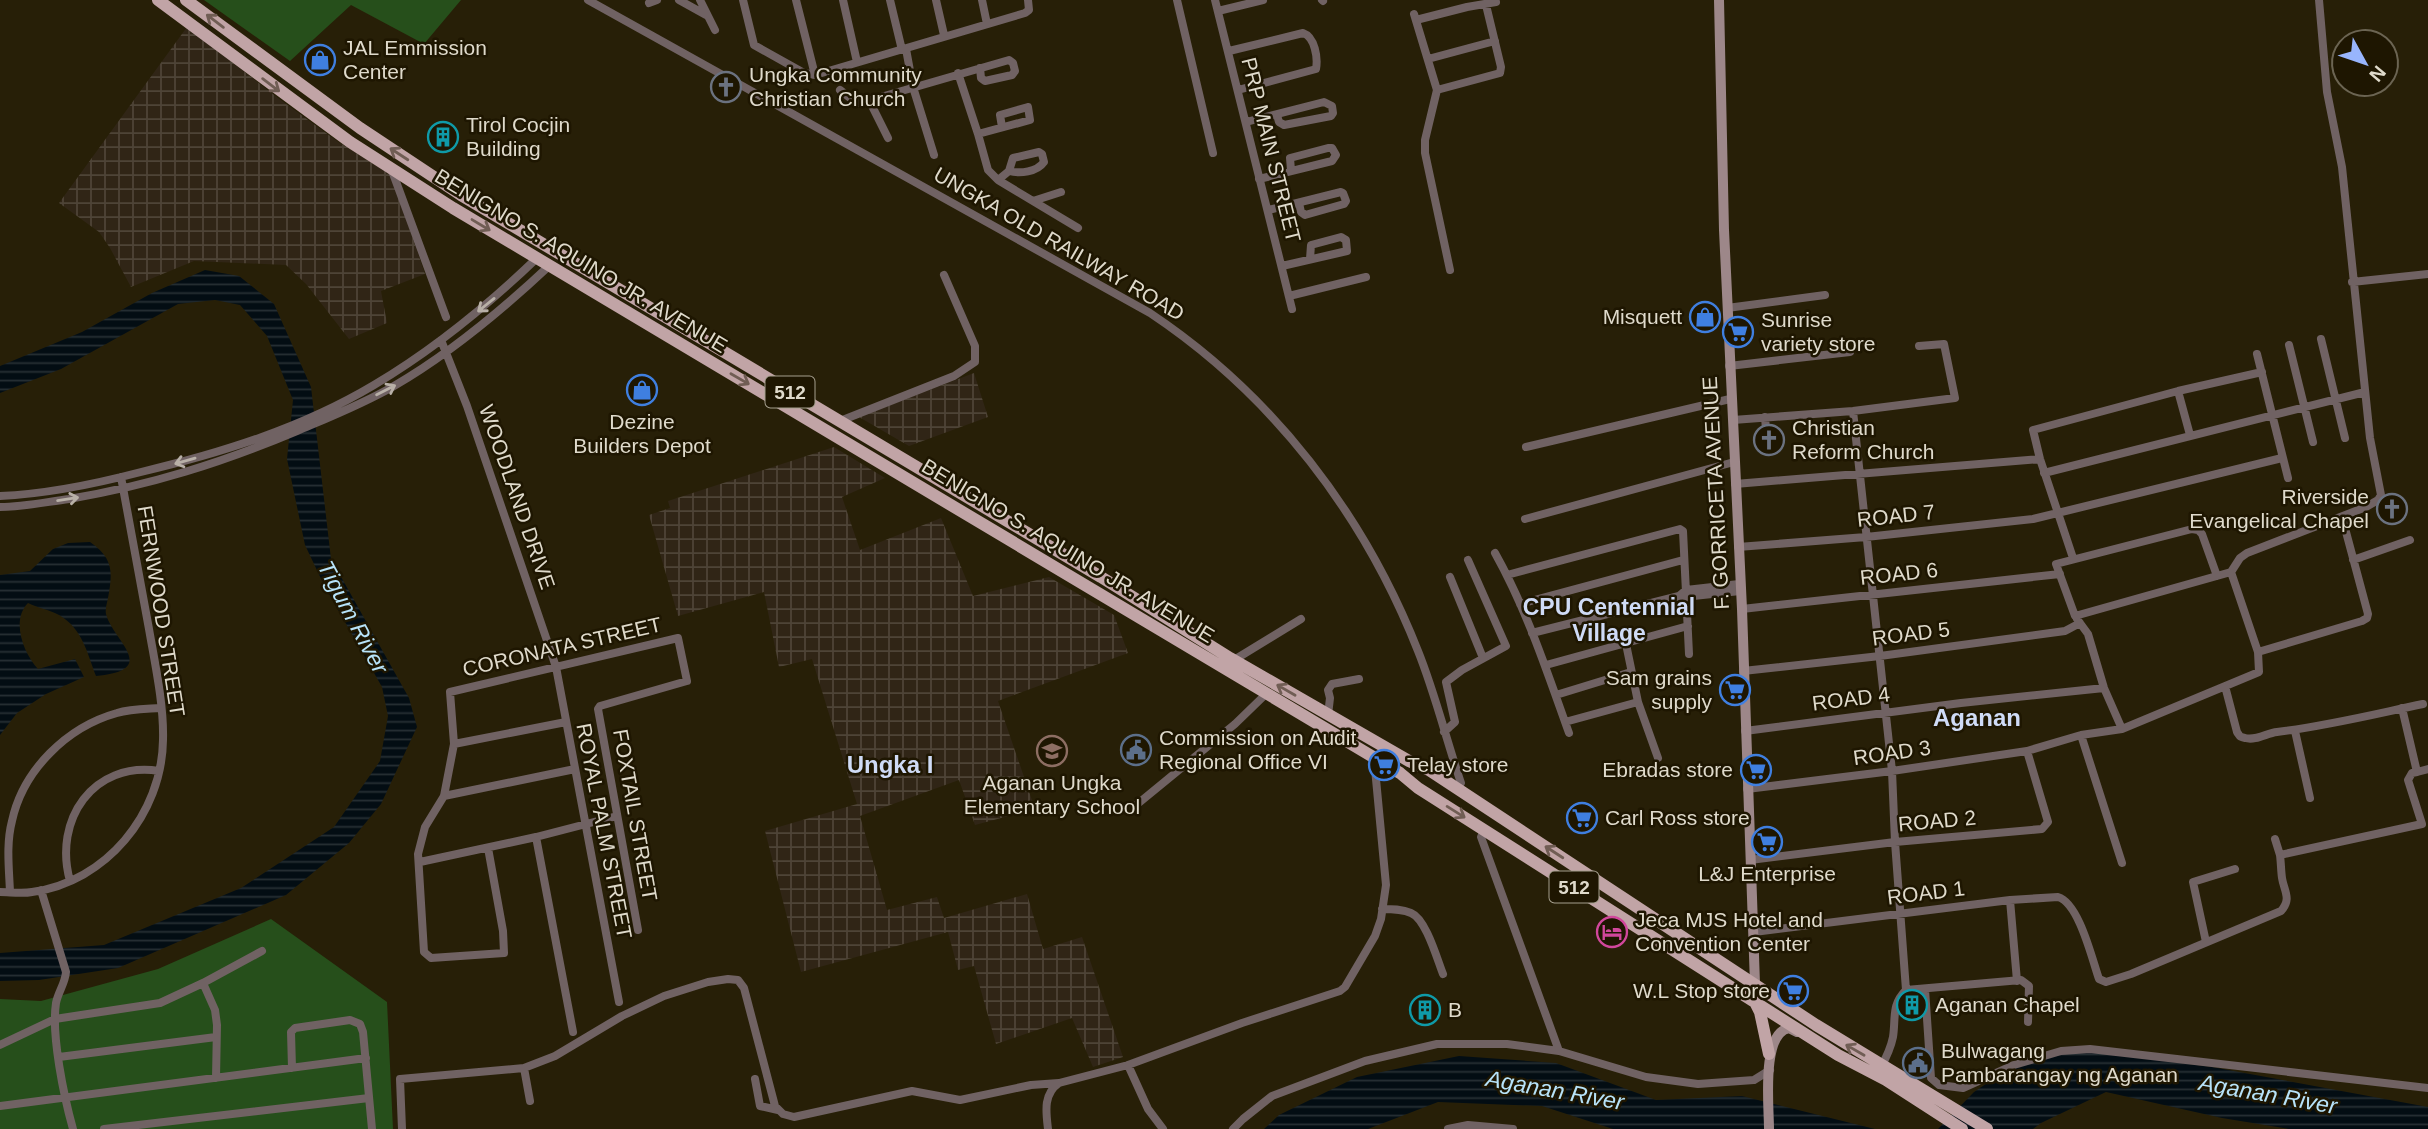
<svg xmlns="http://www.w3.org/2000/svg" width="2428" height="1129" font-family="Arial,sans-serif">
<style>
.industrial{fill:url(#industrial-grid)}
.grass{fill:#264f1b}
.water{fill:url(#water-rules)}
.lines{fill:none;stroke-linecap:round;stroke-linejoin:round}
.street{stroke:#706263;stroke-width:8}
.secondary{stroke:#9d8789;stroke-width:10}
.primary{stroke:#c1a4a6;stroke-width:12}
.oneway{stroke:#705d54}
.oneway2{stroke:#b8b0a7}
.labels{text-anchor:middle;stroke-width:5;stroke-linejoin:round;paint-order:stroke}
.shield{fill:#1e1601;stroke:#a59f8e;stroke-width:2}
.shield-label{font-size:19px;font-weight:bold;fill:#dfdacb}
.poi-label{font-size:21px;fill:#dfdacb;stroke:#1e1601;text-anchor:start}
.street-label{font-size:21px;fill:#dfdacb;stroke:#1e1601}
.neighbourhood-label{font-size:23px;font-weight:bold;fill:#cfdbf6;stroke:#1e1601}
.water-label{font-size:23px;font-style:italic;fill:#b7e3f9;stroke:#1e1601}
.quarter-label{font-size:24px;font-weight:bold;fill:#cfdbf6;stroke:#1e1601}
</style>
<defs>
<pattern id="industrial-grid" width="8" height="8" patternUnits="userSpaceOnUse" patternTransform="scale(1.75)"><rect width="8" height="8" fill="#302516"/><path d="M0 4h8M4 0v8" fill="none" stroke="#4e4437"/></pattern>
<pattern id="water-rules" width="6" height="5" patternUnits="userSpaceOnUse" patternTransform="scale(1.75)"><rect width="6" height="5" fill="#030d13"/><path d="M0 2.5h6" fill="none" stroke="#273034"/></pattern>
</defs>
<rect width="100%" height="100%" fill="#271f07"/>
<path class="industrial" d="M187,27l91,71 59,43 54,34 34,99 -44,17 6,32 -38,16 -43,-55 -20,-19 -92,-4 -63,26 -21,-39 -11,-16 -40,-29z
M974,373l14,44 -79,29 -50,-29z
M834,447l51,31 -43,19 18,53 81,-32 32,78 76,-19 65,38 14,38 -130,48 37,108 -60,16 -16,-45 -99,36 27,94 50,-13 7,21 83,-24 16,55 39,-12 41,120 -30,10 -21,-49 -76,26 -22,-78 -16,4 -10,-38 -147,40 -36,-141 92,-27 -45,-145 -33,8 -15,-75 -86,24 -29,-101 21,-7 -2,-7z"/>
<path class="grass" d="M204,0h257l-37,44 -73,-39 -61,56z
M271,919l116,83 6,127h-393v-130l41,2 117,-32z"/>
<path class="water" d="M205,270l34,6 35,28 37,83 20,172 78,139 8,29 -36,77 -32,39 -63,52 -168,73 -79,12 -39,1v-28l104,-8 137,-57 93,-61 46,-66 8,-45 -6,-29 -58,-102 -19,-40 -18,-86 6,-59 -26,-64 -27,-31 -25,-5 -37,4 -117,65 -61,24v-27l82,-34 70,-39z
M90,542c23,16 23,29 18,56 -1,5 -3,11 -2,16 7,27 55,56 -10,62 -9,-23 -13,-47 -37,-61 -9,-5 -21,-7 -31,-12 -17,17 -5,50 10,66l37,-10 9,18 -38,17 -29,19 -17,22v-160l30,-4 23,-22 15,-6z
M2064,1048l148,19 216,40v22h-139l-67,-11 -116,-26 -65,31 -8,6h-95l36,-37 50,-34z
M1459,1056l97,7 100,37 86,-4 133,33h-262l-71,-23 -104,-4 -70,27h-104l15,-14 78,-38z"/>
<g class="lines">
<path class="street" d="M588,0l562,313c123,82 214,201 268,338 17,42 28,88 43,132l-3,5
M679,0l27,15
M700,0l15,30
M743,0l11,45 50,28 11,2c70,-21 140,-42 210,-62l4,-3 -1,-10
M796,0l19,75
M843,0l14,62
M890,0l12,50
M936,0l8,35
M982,0l5,24
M1177,0l36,153
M1215,0l77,309
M1322,0l1,1
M649,3l8,-3
M1218,11l45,-11
M1414,14l23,76 -12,50v13l25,117
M1416,20l51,-13 29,-5
M906,49l7,38 21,68
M1229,51l74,-18c12,4 15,25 13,36l-78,21
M1428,59l67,-18
M958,73l20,61 10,36 10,10 80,48
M840,90l14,11 6,2 149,-43 4,3 2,8 -3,4 -27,6 -4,-3 -1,-10
M1437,90l63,-17 1,-6 -15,-62
M869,100l19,38
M1246,122l78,-20 8,4 1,7 -2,3 -47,9 -5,-3 -2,-7
M978,134l52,-14 -2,-13 -28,8 2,12
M391,168l55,149
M1259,179l73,-18 4,-6 -4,-7h-4l-38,10 1,12
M998,180l11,-9 4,-13 26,-6 3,2 2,8c-7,10 -24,12 -35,9
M1033,201l28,-9
M1268,210l73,-18 2,1 3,8 -2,3 -39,11 -4,-3 -2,-9
M1282,266l65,-15 -1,-11 -5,-3 -30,8 -1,14
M2352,282l76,-8
M1289,296l77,-19
M1727,308l98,-13
M2321,339l24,99
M441,340l26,66 89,261 63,335
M2289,345l24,97
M2257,354l31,124
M1729,366l121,-14
M2178,391l12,44
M1853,411l39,360 3,71 11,148
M1765,417l2,26
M1733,420l120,-9 102,-13 -11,-54 -25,2
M840,421l114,-45 21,-14v-16l-31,-71
M1526,447l204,-48
M2044,473l321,-81
M1735,484l305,-25
M0,496c48,-2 95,-12 141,-24 80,-19 161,-44 233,-87 59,-35 113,-79 163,-127
M0,507c23,0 46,-5 69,-8 82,-14 152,-36 228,-68 33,-14 66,-27 97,-45 57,-33 107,-75 155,-120
M1525,519l209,-57
M1738,547l128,-10 167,-18 249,-61
M1495,553c32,57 52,119 74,180
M2073,558l-33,-99 -7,-29 145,-39 84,-19
M2353,560l57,-20
M1507,575l173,-46 3,2 6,123
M2217,576l-15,-42 -4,-4 -6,-1 -136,35 19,52 156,-44
M1450,577l33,81
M1684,597l56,-6
M1520,604l163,-44
M1742,609l318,-35
M2077,619l11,15 16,54 18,41
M1532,633l147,-37 7,-6 53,-6
M1626,644l12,58 20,56
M2258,652l104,-31 5,-3 1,-4 -26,-97
M1234,660l67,-41
M1546,665l142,-39
M1743,671l137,-15 185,-25 15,-8
M2225,686l12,46c3,4 2,5 8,6 11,3 22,-5 32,-6 50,-6 98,-18 146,-28
M1556,695l75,-23
M1328,715l2,-17 -2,-8 4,-6 27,-5
M1565,722l73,-20
M1745,731l216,-28 143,-15
M2295,731l15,67
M1444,732l11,-10 -9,-40 16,-12 44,-24 -38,-86
M2081,735l41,128
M454,744l112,-22
M2417,772l11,-3
M1747,789l145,-18 135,-20 54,-16 41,-6 137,-57 -1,-20 -27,-80 9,-14 7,-5 119,-46 12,-7 3,-5 -11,-57 -28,-271 -15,-75 -8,-92
M444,796l131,-27
M1135,806l100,-82 32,-31
M1484,830l-3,7 78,214
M536,837l37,195
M2275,839l5,16
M488,848l15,83 1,22 -73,5 -7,-6 -6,-98 7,-27 19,-31 10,-52 -4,-52 228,-54 9,43 -87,25 -2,3 40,221
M1750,860l145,-18 147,-13 6,-7 -21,-71
M420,862l116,-25 81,-21
M70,881c-17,-61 23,-120 89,-110
M41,890l25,82c-1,12 -8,20 -10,31 -5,32 8,94 17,126
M0,892c10,0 22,2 32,0 74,-10 130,-78 131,-152 1,-35 -8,-76 -14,-111 -9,-51 -19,-101 -28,-152
M10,892c-1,-24 -4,-48 2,-71 11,-51 55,-94 105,-108 13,-4 29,-4 43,-5
M2010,900l7,81
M1382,909c10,0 20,0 29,4 15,6 26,46 32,61
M1754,932l256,-32 48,-3c21,6 34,62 41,82l7,3 25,-8 150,-63c11,-12 3,-20 1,-33 -1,-7 -1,-15 -2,-23l142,-31 -14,-44 4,-7 5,-1 -15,-64
M2206,942l-13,-60 42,-13
M203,983l12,27 2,15 -1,53
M1925,989l6,89 8,7 24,3 51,-23 47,-14 29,-2 338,39
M0,1045l55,-26 105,-16 43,-20 59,-32
M59,1057l157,-20
M1128,1065l20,44 15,20
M292,1068l-1,-36 4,-4 55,-8 10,4 3,8 9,97
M524,1068l6,33
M1880,1069c5,-9 11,-22 13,-32 3,-19 -2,-32 13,-47l115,-10 8,6 -1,36
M755,1079l5,27 18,4
M0,1106l366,-48
M104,1129l265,-31
M402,1129l-2,-50 124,-11 31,-12 67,-40 42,-20 44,-14 20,-3 10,1 6,8 31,118 8,8 11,3 118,-26 48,9 71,-15 28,-2
M1048,1129c-2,-17 -5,-35 11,-46l69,-18 114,-42 98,-32 5,-4 30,-51 6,-17 5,-34 -12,-127
M1233,1129l10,-10 29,-23 93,-35 72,-17h70l52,7 87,26 52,7 56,-4 16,-10
M1448,1129l20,-4 45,4"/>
<path class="secondary" d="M1719,0l5,230 18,379 13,375
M1769,1129c0,-23 -8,-96 20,-101l8,4"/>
<path class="primary" d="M158,0l192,142 103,66 947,565 18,15 420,267 48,25 76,49
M186,0l174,128 101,67 640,382 129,81 179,103 20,9 387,255 171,104
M1756,1004l4,8 9,42"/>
</g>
<defs><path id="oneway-shaft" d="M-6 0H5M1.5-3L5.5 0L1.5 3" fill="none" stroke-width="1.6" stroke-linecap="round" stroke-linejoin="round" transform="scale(1.75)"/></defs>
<g class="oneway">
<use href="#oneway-shaft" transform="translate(215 21) rotate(-143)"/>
<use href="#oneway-shaft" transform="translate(271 85) rotate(37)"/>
<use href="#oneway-shaft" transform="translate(399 154) rotate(-147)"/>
<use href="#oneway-shaft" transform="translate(481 225) rotate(31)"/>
<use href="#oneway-shaft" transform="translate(740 379) rotate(30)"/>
<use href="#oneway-shaft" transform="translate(1286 690) rotate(-150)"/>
<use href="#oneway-shaft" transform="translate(1456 812) rotate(32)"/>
<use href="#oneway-shaft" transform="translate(1554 852) rotate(-147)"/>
<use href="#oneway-shaft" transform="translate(1855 1050) rotate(-150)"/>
</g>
<g class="oneway2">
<use href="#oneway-shaft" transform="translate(486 305) rotate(141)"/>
<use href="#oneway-shaft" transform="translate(386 390) rotate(-27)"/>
<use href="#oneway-shaft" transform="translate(185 461) rotate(164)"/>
<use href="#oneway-shaft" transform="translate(68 499) rotate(-9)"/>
</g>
<defs>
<g id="shop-ring" transform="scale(1.575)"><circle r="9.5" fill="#1e1601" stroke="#3f7fe0" stroke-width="1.5"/><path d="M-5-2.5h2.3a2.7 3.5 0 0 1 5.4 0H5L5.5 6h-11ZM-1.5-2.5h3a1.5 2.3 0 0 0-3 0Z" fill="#3f7fe0"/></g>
<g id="church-ring" transform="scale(1.575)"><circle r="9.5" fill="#1e1601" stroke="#6b7280" stroke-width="1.5"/><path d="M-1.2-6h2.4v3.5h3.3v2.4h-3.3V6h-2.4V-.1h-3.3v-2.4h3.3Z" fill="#6b7280"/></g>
<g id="building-ring" transform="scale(1.575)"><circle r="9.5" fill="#1e1601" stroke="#0f9aa8" stroke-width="1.5"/><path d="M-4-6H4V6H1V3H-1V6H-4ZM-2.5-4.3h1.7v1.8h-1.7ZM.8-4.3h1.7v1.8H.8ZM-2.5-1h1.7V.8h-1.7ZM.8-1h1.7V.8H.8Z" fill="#0f9aa8"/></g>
<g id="supermarket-ring" transform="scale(1.575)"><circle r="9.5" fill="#1e1601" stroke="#3f7fe0" stroke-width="1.5"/><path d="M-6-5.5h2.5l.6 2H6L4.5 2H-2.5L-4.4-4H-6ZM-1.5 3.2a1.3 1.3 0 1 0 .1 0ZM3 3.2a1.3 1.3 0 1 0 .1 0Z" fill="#3f7fe0"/></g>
<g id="civic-ring" transform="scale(1.575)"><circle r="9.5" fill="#1e1601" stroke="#5c6f8a" stroke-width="1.5"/><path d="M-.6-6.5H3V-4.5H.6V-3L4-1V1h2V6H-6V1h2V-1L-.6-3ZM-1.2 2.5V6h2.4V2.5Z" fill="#5c6f8a"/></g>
<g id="school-ring" transform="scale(1.575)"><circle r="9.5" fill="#1e1601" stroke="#8d6e63" stroke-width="1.5"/><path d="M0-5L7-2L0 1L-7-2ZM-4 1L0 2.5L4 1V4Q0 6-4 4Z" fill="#8d6e63"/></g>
<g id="hotel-ring" transform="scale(1.575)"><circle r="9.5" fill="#1e1601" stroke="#d1479c" stroke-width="1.5"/><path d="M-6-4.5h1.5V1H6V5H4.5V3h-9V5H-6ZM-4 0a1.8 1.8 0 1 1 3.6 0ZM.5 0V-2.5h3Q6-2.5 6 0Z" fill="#d1479c"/></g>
</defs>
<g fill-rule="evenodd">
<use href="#shop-ring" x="320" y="60"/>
<use href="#church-ring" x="726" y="87"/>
<use href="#building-ring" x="443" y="137"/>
<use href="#shop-ring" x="1705" y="317"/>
<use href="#supermarket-ring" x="1738" y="332"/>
<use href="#shop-ring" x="642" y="390"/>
<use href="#church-ring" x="1769" y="440"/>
<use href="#church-ring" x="2392" y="509"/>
<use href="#supermarket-ring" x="1735" y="690"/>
<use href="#civic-ring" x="1136" y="750"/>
<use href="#school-ring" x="1052" y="751"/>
<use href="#supermarket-ring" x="1384" y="765"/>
<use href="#supermarket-ring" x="1756" y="770"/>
<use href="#supermarket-ring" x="1582" y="818"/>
<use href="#supermarket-ring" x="1767" y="842"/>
<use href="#hotel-ring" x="1612" y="932"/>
<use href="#supermarket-ring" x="1793" y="991"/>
<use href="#building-ring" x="1912" y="1005"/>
<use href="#building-ring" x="1425" y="1010"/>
<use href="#civic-ring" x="1918" y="1063"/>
</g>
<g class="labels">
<g class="shield">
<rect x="765.5" y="376.5" width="49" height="31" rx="5"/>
<rect x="1549.5" y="871.5" width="49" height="31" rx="5"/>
</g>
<g class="shield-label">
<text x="790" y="399">512</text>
<text x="1574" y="894">512</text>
</g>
<g class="poi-label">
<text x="343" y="55">JAL Emmission<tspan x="343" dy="24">Center</tspan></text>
<text x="749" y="82">Ungka Community<tspan x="749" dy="24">Christian Church</tspan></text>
<text x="466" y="132">Tirol Cocjin<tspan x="466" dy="24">Building</tspan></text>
<text x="1682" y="324" text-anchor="end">Misquett</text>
<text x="1761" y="327">Sunrise<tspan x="1761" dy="24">variety store</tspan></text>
<text x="642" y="429" text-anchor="middle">Dezine<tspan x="642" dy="24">Builders Depot</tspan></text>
<text x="1792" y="435">Christian<tspan x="1792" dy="24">Reform Church</tspan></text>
<text x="2369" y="504" text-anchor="end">Riverside<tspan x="2369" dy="24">Evangelical Chapel</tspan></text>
<text x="1712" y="685" text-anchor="end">Sam grains<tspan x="1712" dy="24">supply</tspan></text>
<text x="1159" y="745">Commission on Audit<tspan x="1159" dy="24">Regional Office VI</tspan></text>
<text x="1407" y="772">Telay store</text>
<text x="1733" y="777" text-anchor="end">Ebradas store</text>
<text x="1052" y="790" text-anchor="middle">Aganan Ungka<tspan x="1052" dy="24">Elementary School</tspan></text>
<text x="1605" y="825">Carl Ross store</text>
<text x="1767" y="881" text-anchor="middle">L&amp;J Enterprise</text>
<text x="1635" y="927">Jeca MJS Hotel and<tspan x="1635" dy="24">Convention Center</tspan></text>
<text x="1770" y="998" text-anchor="end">W.L Stop store</text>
<text x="1935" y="1012">Aganan Chapel</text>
<text x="1448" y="1017">B</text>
<text x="1941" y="1058">Bulwagang<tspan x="1941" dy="24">Pambarangay ng Aganan</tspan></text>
</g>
<g class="street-label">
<text transform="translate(1271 150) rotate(76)" y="7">PRP MAIN STREET</text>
<text transform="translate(1059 244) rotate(30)" y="7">UNGKA OLD RAILWAY ROAD</text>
<text transform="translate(581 261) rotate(31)" y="7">BENIGNO S. AQUINO JR. AVENUE</text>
<text transform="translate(1716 493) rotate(-93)" y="7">F. GORRICETA AVENUE</text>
<text transform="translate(517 497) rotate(71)" y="7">WOODLAND DRIVE</text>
<text transform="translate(1896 516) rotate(-6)" y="7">ROAD 7</text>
<text transform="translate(1068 551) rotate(31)" y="7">BENIGNO S. AQUINO JR. AVENUE</text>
<text transform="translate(1899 574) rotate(-6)" y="7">ROAD 6</text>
<text transform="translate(161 611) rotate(81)" y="7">FERNWOOD STREET</text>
<text transform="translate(1911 634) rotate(-7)" y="7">ROAD 5</text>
<text transform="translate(562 647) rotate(-13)" y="7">CORONATA STREET</text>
<text transform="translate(1851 699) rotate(-7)" y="7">ROAD 4</text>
<text transform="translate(1892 753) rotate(-8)" y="7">ROAD 3</text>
<text transform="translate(635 815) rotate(80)" y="7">FOXTAIL STREET</text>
<text transform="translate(1937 821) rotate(-5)" y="7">ROAD 2</text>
<text transform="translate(604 831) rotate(79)" y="7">ROYAL PALM STREET</text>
<text transform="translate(1926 893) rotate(-7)" y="7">ROAD 1</text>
</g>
<g class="neighbourhood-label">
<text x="1609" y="615">CPU Centennial<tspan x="1609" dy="26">Village</tspan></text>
</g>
<g class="water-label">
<text transform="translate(353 617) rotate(62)" y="8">Tigum River</text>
<text transform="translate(1555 1090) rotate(10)" y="8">Aganan River</text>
<text transform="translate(2268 1094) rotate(10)" y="8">Aganan River</text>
</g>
<g class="quarter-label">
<text x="1977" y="726">Aganan</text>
<text x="890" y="773">Ungka I</text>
</g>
</g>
<g transform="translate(2365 63) rotate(130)"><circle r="33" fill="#1e1601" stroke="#6b6452" stroke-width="2"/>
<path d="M0-5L12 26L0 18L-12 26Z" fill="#98b5fd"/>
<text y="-10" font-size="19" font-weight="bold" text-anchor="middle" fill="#dfdacb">N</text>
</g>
</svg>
